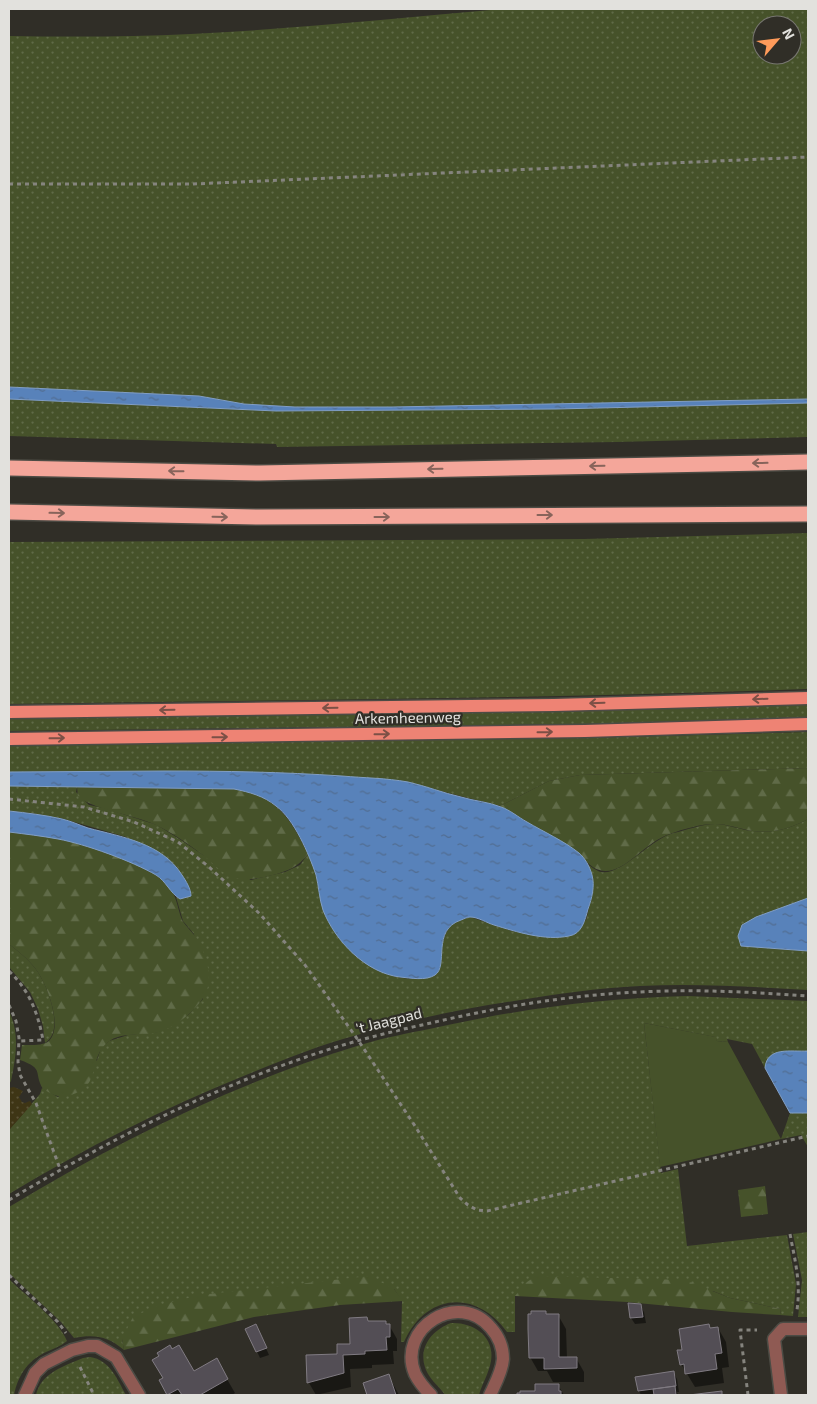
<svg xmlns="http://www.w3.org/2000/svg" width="817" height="1404" font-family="'Exo 2',sans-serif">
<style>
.grass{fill:url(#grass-dots);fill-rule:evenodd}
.forest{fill:url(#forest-firs)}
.sand{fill:url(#sand-dots)}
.park{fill:#46522a}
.water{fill:url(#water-ripples);stroke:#819ec4}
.shadow{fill:#0007}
.building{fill:#534e55;stroke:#807b82}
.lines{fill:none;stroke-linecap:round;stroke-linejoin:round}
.minor-casing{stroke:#4c4b44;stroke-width:15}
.major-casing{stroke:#4c4b44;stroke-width:15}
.highway-casing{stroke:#4c4b44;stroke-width:18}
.path{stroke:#85847e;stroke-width:3;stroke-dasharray:4 4;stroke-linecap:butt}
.minor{stroke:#8f5a53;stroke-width:12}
.major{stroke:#ee8374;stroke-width:12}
.highway{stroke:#f4a69a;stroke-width:15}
.oneway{stroke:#88645b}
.oneway2{stroke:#7c5046}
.labels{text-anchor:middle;stroke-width:4.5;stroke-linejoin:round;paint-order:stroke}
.street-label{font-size:15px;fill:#e2e1dd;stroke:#302e27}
</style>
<defs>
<pattern id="grass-dots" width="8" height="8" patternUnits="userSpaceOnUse" patternTransform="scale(1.25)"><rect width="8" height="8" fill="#46522a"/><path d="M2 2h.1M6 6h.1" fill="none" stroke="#606b48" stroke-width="1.8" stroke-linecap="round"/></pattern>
<pattern id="forest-firs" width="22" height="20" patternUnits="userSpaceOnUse" patternTransform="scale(1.25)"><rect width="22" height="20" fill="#46522a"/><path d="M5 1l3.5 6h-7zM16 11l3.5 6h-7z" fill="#606b48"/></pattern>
<pattern id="sand-dots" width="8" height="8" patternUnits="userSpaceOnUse" patternTransform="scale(1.25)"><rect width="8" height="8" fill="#3e3515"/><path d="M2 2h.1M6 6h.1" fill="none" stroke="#5a5237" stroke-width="1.8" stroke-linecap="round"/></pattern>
<pattern id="water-ripples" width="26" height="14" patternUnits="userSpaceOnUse" patternTransform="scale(1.25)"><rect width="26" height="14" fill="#5882ba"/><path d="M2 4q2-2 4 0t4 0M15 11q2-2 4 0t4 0" fill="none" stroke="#516c90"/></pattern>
</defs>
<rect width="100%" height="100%" fill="#302e27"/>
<path class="grass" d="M502,9h306v390l-416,8h-97l-51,-3 -45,-8 -190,-9v-351c61,1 121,1 182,-2 104,-5 207,-16 311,-25zM762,25h30v30h-30z
M9,399l267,12 280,-2 252,-6v34l-191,5 -340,5 -1,-3 -267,-8z
M808,533v156c-266,10 -533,11 -799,15v-162l575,-3z
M808,704v13l-223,7 -576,7v-12l576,-8z
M808,732v36l-228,7 -31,6 -49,25 -95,-24 -110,-9 -130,-2 -156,1v-26l576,-8z
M9,786l68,1 -1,5 13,13 15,3 53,17 24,15 22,15 48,25 34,-8 15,-7 8,-11c11,21 10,45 20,66 15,32 58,65 95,58 6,-1 12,-6 17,-9l1,-21 4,-13 5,-9 7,-5 13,-4 42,14 33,6h15l26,-17c5,-19 10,-38 1,-56 4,2 9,7 14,8 21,4 50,-34 73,-39 13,-3 28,-9 41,-9 13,0 25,6 38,7 19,3 39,-3 55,-12v79l-52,19 -15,29 67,5v39c-56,-3 -112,-7 -168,-4 -43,2 -84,8 -126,15 -53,8 -105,19 -157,34 -38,10 -74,25 -111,40 -82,33 -161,73 -237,119v-64l31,-36 2,-6 16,9 39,-37 4,-12 8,-7 19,-6 30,-3 30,-17 15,-16 -9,-65 -11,-13 -7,-24 4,2 11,-3v-4l-14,-25 -51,-30 -62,-18 -33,-6 -22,-2z
M9,944c9,7 19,15 26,24 12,15 31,63 10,75l-2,-17 -5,-17 -8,-17 -21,-25z
M688,996l120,5v50l-29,1 -13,9 -1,7 -13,-24 -25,-5 1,3 -11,-1 -2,-4 -71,-14 17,150 17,-4 9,77 100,-11 9,49 -3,32 -13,-1 1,-6 -51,-11 -17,-7 -198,5v36h-8c-31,-43 -81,-39 -103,10h-3l1,-41 -8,-12 -272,50 2,11c-16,-14 -30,-16 -50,-12l-13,-16 -52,-49v-66c109,-66 226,-124 348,-161 25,-8 52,-13 77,-18 86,-19 166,-30 254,-32z
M9,1011c11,23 7,46 2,70l-2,3z
M790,1113h18v34l-7,-12 -20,4z
M808,1232v85h-10l4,-37 -9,-46z
M9,1279c17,17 49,40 58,62 -6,5 -14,8 -21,11 -19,9 -28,24 -32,43h-5z
M451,1323c22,-1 44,13 40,38 -2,12 -9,23 -12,34h-34c-6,-9 -15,-15 -19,-25 -9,-22 6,-40 25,-47z
M90,1357c20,3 27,22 36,38h-90c5,-22 28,-29 47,-37z"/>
<path class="forest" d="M808,768v51c-16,9 -36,15 -55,12 -13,-2 -25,-7 -38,-7 -14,0 -32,5 -45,10 -33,10 -58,64 -90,20l-80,-48 49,-25 31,-6z
M77,787l157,2c42,6 57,30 74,65 -10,13 -20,17 -35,21 -12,3 -26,6 -38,3 -13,-4 -21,-14 -31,-22 -14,-11 -31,-23 -48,-31 -24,-11 -58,-14 -78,-28z
M9,832c17,2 35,3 52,7 26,7 90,26 107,46 9,11 9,22 14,35 4,7 12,13 16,21 10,17 17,43 3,60 -10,13 -26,26 -42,31 -17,5 -37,-1 -51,10 -21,17 -5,43 -37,53 -11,4 -18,0 -28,-6 -10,-17 2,-20 -23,-29l2,-15c7,0 21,1 27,-4 15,-15 -3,-59 -14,-73 -7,-9 -17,-17 -26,-24z
M765,1186l3,28 -27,3 -3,-27z
M369,1276l25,13 9,12 -63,4 -86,12 -130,33 -2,-11 11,-22 24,-11 43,-11z
M536,1276l149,4 45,18 51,11 -1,6 -48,-3 -105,-10 -112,-6 12,-14z"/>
<path class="sand" d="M14,1087l9,4 -4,6 3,5 3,1 5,-2 2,3 -23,26v-42z"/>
<path class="park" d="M644,1023l72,14 1,4 11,1 53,97 -121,28z"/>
<path class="water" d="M9,387l190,9 45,8 51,3h97l416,-8v4l-252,6 -280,2 -267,-12z
M165,771c59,0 118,1 177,5 22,2 44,2 66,6 18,4 35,11 53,15 13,4 28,5 40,10 9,3 17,10 26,15 17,10 37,19 52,31 6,5 11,14 13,22 3,11 0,23 -4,34 -3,11 -6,25 -19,27 -24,5 -52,-4 -75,-11 -7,-2 -16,-8 -24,-8 -3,0 -6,2 -9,3 -30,10 -12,46 -26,55 -9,6 -25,3 -35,2 -34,-4 -65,-36 -77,-67 -4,-12 -4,-23 -7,-35 -7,-21 -22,-56 -40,-69 -12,-10 -27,-14 -42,-17l-225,-3v-14z
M9,811c18,2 36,4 53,8 9,2 17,6 26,9 34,9 74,15 94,47 4,6 9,14 9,21l-11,3c-10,-6 -14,-18 -24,-24 -24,-14 -71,-31 -98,-36 -16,-3 -33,-5 -49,-7z
M808,898v53l-67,-5 -3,-10 4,-11 14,-8z
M808,1051v62h-18l-25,-45c2,-22 26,-16 43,-17z"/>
<path class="shadow" d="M640,1305l4,7 2,11 -11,1 -4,-6z
M545,1312l2,3h11l8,14 1,29h9l8,14v10h-31l-6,-11h-9l-8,-14z
M367,1318l2,5 16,-1 2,3h2l8,14v12h-4l1,13 -22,1v3l-22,1 1,18 -35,8 -7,-12 -1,-27 31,-1 12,-10z
M718,1328l8,14 3,25 -7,1 2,15 -29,4 -14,-23 3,-13 27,-22z
M247,1330l12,2 10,23 -9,3z
M216,1360l19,33 -3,2h-64l-8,-14 33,-8z
M673,1372l4,7 2,13h-2l1,3h-37l-2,-4z
M388,1375l11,20h-31l-4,-11z
M558,1385l6,10h-46l18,-3z"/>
<path class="building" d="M628,1303l13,1 2,13 -13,1z
M531,1311h15v3h13v43h18v11l-33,1v-11h-15l-1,-29v-15h3z
M367,1317l1,4h18v3h4v13h-4l1,13 -22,1v3l-22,1 1,18 -37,10 -1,-28 31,-1v-10h13l-1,-26z
M256,1324l11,24 -11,4 -11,-23z
M709,1324l1,4 8,-1 4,26 -7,1 2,15 -32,5 -1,-10 -4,1 -3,-15h5l-3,-21z
M170,1345l2,4 7,-4 15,26 23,-13 11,21 -28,16h-18l-4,-6 -11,6 -8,-15 4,-2 -11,-18 7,-4 -2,-3z
M674,1371l2,15 -38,5 -3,-14z
M389,1374l7,21h-29l-4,-12z
M535,1384h24v7h2v4h-44v-2h3v-2h15z
M675,1386l1,9h-22l-1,-6z
M722,1391v4h-33z"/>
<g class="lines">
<g class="minor-casing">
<path id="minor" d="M25,1395l10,-22 9,-9 28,-14 16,-4h9l19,11 23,38
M431,1395c-6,-6 -12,-13 -16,-21 -19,-46 44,-85 76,-46 8,9 12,19 12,31 -1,13 -8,25 -13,36
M781,1395l-7,-56 9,-10h25"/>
</g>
<g class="major-casing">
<path id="major" d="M9,712l545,-7 254,-7
M9,739l576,-8 223,-7"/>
</g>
<g class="highway-casing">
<path id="highway" d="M9,468l251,5 548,-11
M9,512l250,5 549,-3"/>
</g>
<path class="path" d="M9,184h184l615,-27
M9,799l75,8 50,15 44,20 31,25 51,47 45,51 53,75 57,86 45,72 8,7 9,5 10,1 321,-75
M9,971c20,19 29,42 34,69l-24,1
M9,1005l7,16 3,17 -1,24 2,13 16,28 24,66
M9,1200c98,-59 202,-112 312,-148 36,-12 73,-21 110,-29 68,-16 138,-28 209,-31 56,-3 112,0 168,4
M790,1234c5,27 11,48 7,76
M9,1275l49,47 8,11
M80,1367l14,28
M748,1395l-8,-65h17"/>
<use href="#minor" class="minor"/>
<use href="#major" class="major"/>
<use href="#highway" class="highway"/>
</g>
<defs><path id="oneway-shaft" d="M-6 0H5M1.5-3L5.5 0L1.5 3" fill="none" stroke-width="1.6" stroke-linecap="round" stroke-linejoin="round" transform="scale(1.25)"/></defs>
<g class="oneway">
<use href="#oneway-shaft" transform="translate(760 463) rotate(179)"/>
<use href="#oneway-shaft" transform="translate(597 466) rotate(179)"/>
<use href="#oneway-shaft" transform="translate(435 469) rotate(179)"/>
<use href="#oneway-shaft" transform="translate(176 471) rotate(-179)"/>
<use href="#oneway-shaft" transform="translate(57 513) rotate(1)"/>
<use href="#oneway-shaft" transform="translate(545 515)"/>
<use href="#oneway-shaft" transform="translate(220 517) rotate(1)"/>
<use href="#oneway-shaft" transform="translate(382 517)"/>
</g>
<g class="oneway2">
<use href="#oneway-shaft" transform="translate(760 699) rotate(178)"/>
<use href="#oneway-shaft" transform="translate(597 703) rotate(178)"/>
<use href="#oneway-shaft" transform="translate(330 708) rotate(179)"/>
<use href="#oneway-shaft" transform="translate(167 710) rotate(179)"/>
<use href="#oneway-shaft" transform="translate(545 732) rotate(-1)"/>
<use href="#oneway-shaft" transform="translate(382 734) rotate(-1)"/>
<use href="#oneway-shaft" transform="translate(220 737) rotate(-1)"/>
<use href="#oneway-shaft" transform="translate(57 738) rotate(-1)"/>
</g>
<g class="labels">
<g class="street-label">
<text transform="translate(408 718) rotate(-1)" y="5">Arkemheenweg</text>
<text transform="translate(389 1021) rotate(-14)" y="5">'t Jaagpad</text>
</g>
</g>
<rect width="817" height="1404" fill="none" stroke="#e2e1dd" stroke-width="20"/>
<g transform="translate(777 40) rotate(62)"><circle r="24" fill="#302e27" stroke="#777670"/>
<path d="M0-4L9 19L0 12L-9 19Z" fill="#ff9b5a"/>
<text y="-8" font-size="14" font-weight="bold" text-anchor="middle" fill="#e2e1dd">N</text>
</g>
</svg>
